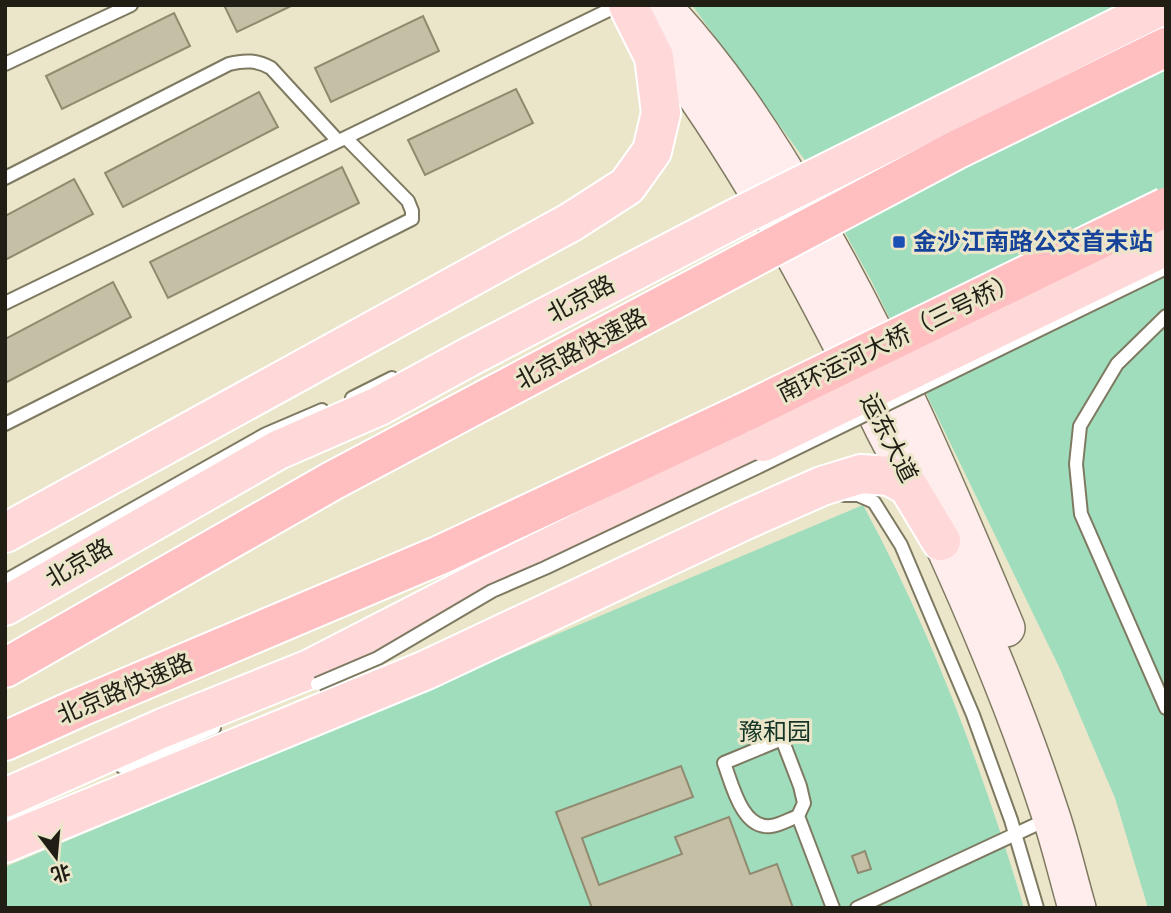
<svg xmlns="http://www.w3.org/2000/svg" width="1171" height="913" font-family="Jost,'Noto Sans SC',sans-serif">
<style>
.green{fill:#a0ddbd}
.building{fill:#c5c0a5;stroke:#8f8a70;stroke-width:2}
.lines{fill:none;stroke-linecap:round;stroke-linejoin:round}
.lane-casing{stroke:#7e7a61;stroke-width:16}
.secondary-casing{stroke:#7e7a61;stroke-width:40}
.primary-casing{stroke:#fff;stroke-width:42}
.highway-casing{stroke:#fff;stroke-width:42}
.lane{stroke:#fff;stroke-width:12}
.secondary{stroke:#ffecec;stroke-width:37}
.primary{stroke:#ffd8d9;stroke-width:38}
.highway{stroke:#ffbec0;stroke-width:38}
.lane-bridge-casing{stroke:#7e7a61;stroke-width:16;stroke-linecap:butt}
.primary-bridge-casing{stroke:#fff;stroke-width:42;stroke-linecap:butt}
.highway-bridge-casing{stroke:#fff;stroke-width:42;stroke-linecap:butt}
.lane-bridge{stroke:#fff;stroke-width:12}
.primary-bridge{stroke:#ffd8d9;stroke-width:38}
.highway-bridge{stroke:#ffbec0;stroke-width:38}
.transit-dot{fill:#1a4fb4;stroke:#ebe6ca;stroke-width:2.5}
.labels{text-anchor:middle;stroke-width:6;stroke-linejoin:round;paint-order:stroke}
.transit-label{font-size:24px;font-weight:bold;fill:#164399;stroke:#ebe6ca;text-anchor:start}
.street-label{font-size:24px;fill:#211f15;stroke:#ebe6ca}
.park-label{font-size:24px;fill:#143526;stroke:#ebe6ca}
</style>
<rect width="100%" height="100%" fill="#ebe6ca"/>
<path class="green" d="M692,5h458l16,23v880h-18l-33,-110 -55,-129 -188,-387 -65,-119z
M863,505c68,125 120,266 161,403h-1019v-41z"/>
<path class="building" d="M224,5h69l-56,27z
M174,13l16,33 -128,63 -16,-33z
M423,16l16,35 -108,51 -16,-34z
M516,89l17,34 -108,52 -17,-35z
M259,92l19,35 -155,80 -18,-34z
M342,167l17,36 -191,95 -18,-36z
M74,179l19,35 -88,46v-44z
M113,282l18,35 -126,66v-44z
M681,766l12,31 -111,41 17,47 83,-31 -7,-17 54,-20 21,57 27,-10 16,44h-201l-36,-96z
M865,851l6,18 -13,4 -6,-17z"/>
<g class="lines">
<g class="lane-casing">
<path id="lane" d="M5,64l126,-59
M5,178l224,-114c16,-4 28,-4 42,4l67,73
M5,303l614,-298
M1166,316l-49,48 -37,62 -4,38 5,50 85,194
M352,398l40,-20
M5,424l407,-205v-8l-4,-10 -62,-63
M844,495h14l16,7 27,43 72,170 38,105 26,88
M5,581l261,-147 56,-24
M122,767l92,-39
M798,816c-8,3 -18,9 -27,10 -29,4 -39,-42 -47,-63l58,-24 18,47 4,17 -6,13 35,92
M857,908l191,-89"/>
</g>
<g class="secondary-casing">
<path id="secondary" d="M661,5c57,60 103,130 145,202 79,134 140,278 200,421
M645,25c96,125 170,262 239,404 19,37 40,74 58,112 41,90 79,182 109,275 10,30 17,61 26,92"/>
</g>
<g class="primary-casing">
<path id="primary" d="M5,533l566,-311 56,-36 25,-35 9,-38 -7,-56 -26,-52
M5,606l273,-156 101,-44 88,-48
M5,798l158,-70 147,-59 181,-93 272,-134
M5,843l421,-173 317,-149 79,-35 39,-12 28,2 19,10 33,55"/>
</g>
<g class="highway-casing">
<path id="highway" d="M5,668l327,-187 158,-84
M5,741l73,-33 362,-153 303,-142"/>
</g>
<use href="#lane" class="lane"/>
<use href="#secondary" class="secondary"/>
<use href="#primary" class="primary"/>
<use href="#highway" class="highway"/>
<g class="lane-bridge-casing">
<path id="lane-bridge" d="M317,684l61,-26 114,-67 53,-23 213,-101 408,-199"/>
</g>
<g class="primary-bridge-casing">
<path id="primary-bridge" d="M467,358l269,-140 427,-213
M763,442l403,-196"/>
</g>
<g class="highway-bridge-casing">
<path id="highway-bridge" d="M490,397l466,-247 210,-103
M743,413l423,-206"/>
</g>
<use href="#lane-bridge" class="lane-bridge"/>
<use href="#primary-bridge" class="primary-bridge"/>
<use href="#highway-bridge" class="highway-bridge"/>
</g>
<rect class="transit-dot" x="892" y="235" width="14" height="14" rx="3.5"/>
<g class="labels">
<g class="transit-label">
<text x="913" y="250">金沙江南路公交首末站</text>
</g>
<g class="street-label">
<text transform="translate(581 299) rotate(-28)" y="8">北京路</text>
<text transform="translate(898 337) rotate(-26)" y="8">南环运河大桥（三号桥）</text>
<text transform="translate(581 349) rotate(-28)" y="8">北京路快速路</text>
<text transform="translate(889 438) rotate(63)" y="8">运东大道</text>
<text transform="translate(79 563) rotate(-30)" y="8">北京路</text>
<text transform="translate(125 689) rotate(-23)" y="8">北京路快速路</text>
</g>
<g class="park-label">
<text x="775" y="740">豫和园</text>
</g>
</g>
<rect width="1171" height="913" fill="none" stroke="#211f15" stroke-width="14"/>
<g transform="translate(56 857) rotate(164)" stroke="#ebe6ca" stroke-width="5" paint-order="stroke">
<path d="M0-5L12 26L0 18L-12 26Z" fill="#211f15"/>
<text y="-10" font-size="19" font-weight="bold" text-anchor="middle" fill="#211f15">北</text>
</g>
</svg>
